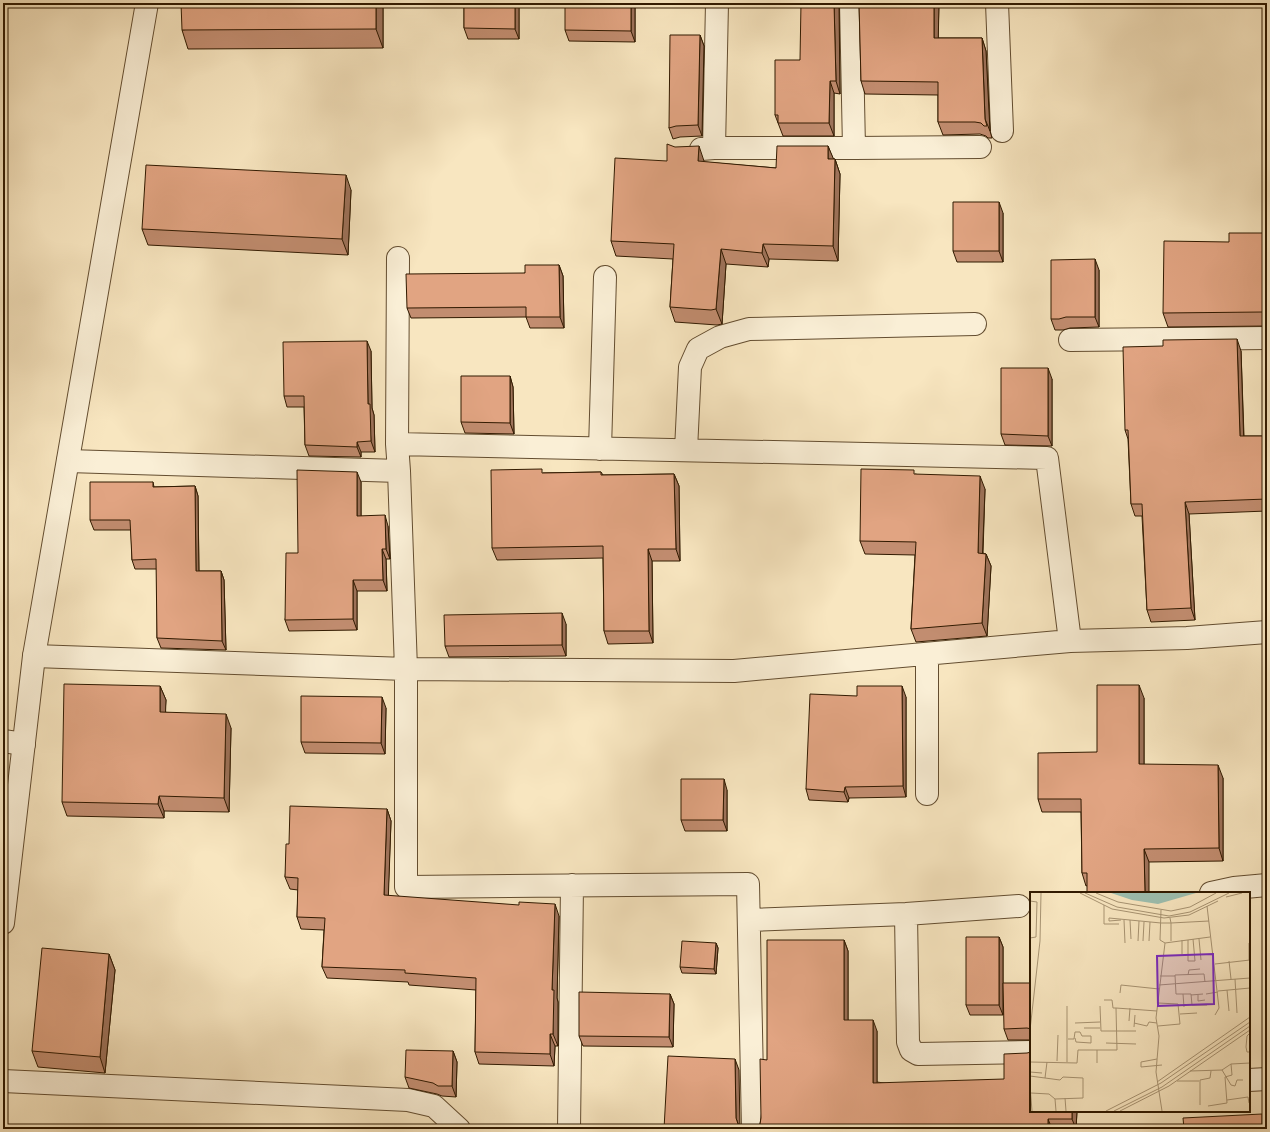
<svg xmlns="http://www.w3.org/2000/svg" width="1270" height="1132" font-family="'EB Garamond',serif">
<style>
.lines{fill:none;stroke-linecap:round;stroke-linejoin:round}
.minor-casing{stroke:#634d30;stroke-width:24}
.tertiary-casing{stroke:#634d30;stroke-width:24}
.minor{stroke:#faefd6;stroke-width:22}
.tertiary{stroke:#faefd6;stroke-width:22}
.wall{fill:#c28d70;stroke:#311a00}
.shaded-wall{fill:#9e735b;stroke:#311a00}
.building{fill:#e1a482;stroke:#311a00}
.inset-road{fill:none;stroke:#a89473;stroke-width:1}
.view{fill:#7b2cbf;fill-opacity:0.15;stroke:#7b2cbf;stroke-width:2}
.inset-edge{fill:none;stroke:#311a00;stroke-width:2}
</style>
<rect width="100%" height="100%" fill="#f8e6c0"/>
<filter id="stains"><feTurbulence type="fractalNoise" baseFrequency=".005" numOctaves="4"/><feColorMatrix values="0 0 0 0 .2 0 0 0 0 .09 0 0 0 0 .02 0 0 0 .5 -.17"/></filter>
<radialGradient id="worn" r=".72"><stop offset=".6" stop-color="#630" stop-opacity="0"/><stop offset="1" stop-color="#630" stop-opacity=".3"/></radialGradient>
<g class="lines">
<g class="minor-casing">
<path id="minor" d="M997,3l5,128
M714,148h140l-3,-145
M854,148l126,-1
M701,149l13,-1 3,-145
M1070,340l197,-2
M397,444l1,-186
M600,449l5,-172
M686,450l4,-83 8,-18 22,-12 29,-8 226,-5
M68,461l331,10
M34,656l372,13 328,2 336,-30 117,-3 80,-6
M3,741l21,3
M927,794v-140
M1211,893l23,-5 33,-3
M906,914l2,128 3,8 7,4 113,-2
M749,920l157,-6 113,-8
M1249,1080l18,-1
M3,1081l405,19 26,6 25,23
M569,1129l3,-244
M753,1129l-5,-245 -342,3v-218l-7,-198 -2,-27 650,14 23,183"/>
</g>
<g class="tertiary-casing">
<path id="tertiary" d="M3,923l31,-267 113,-653"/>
</g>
<use href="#minor" class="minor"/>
<use href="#tertiary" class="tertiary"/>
</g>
<path class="wall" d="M383,3v45l-195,1 -6,-19z
M464,3h55v36h-51l-4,-11z
M635,3v39l-66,-1 -4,-11z
M839,3l1,91 -6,-1v43h-51l-8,-21 25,-55z
M859,3h80l-1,35h44l4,13 4,80 2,7h-4l-2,-2 -6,-2 -37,1 -5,-13v-27l-73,-1 -4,-13z
M700,35l4,11 -2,90 -22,1 -7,2 -4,-11z
M828,146l5,13h2l5,15 -2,87 -69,-2 -1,8 -42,-3 -4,60 -5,1 -42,-3 -5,-15 3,-48 -57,-3 -5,-15 56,-80h37v1l72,6z
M351,190l-3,65 -200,-10 -6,-16z
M1003,213v49h-46l-4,-11z
M1267,233v93l-99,1 -5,-14 66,-71z
M559,265l4,11 1,52h-34l-4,-11 -115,1 -4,-10 118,-35z
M1099,270v57l-29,1 -7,2h-8l-4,-11z
M371,351l1,57 2,7 1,37h-14v5l-52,-1 -4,-11 -1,-38h-17l-3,-11z
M1241,351l3,85h23v75l-78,3 6,106 -44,2 -4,-12 -5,-94h-7l-4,-12 -3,-65 -3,-9z
M510,376l3,11 1,47 -49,-1 -4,-11z
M1052,379v67l-47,-1 -4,-11z
M601,472l2,3 71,-1 5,12 1,75h-28l1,82 -45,1 -4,-13 -1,-73 -106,2 -5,-12 51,-75z
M915,474l70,15 -2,64 3,1 5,12 -4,70 -71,6 -5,-13 4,-74 -50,-1 -5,-13z
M153,482l1,5 41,-1 3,10 1,75h22l3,9 2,70 -65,-2 -4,-10v-69h-22l-3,-9 -1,-30h-37l-4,-10z
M361,482v34l27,10 2,33h-4l1,32h-30v39l-68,1 -4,-11 13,-67z
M566,624v32l-117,1 -4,-11z
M160,686l6,14 -1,12 66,16 -2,84 -65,-1v7l-97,-2 -5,-14z
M857,696l49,1v100l-57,1 -1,4 -39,-2 -3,-11z
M1144,698v67l79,13v83l-74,1 -63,24 -4,-13 -1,-61h-39l-4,-13 59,-47z
M386,708l-1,46 -80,-1 -4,-11z
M727,790v41h-42l-4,-11z
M387,809l4,12 -3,75 171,20 -2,82 1,4v44h-3l-1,20 -75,-2 -4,-12 1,-62 -67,-5 -1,-3 -81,-4 -5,-11 2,-37 -23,-1 -4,-12 1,-27 -8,-1 -5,-12 4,-33z
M999,937l4,10v68h-33l-4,-10z
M844,940l4,11v69l29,11v51l200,29 -1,18h-322l6,-5 1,-6 6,-58z
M716,943l2,5 -2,26 -34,-1 -2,-6z
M109,954l6,16 -10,103 -67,-6 -6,-16z
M1031,983v57h-23l-4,-11z
M670,994l4,10 -1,43 -90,-1 -4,-10z
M453,1051l4,11 -1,35 -14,-1 -5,-2 -28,-6 -4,-11z"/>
<path class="shaded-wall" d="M376,3h7v45l-7,-19z
M515,3h4v36l-4,-10z
M631,3h4v39l-4,-11z
M834,3h5l1,91 -4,-13z
M934,3h5l-1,48 -4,-13z
M700,35l4,11 -2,90 -4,-11z
M982,38l4,13 4,80 -5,-12z
M830,81l4,12v43l-5,-13z
M699,146l5,15v15l-6,-15z
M828,146l6,14 -6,-1z
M835,159l5,15 -2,87 -5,-15z
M346,175l5,15 -3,65 -6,-16z
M999,202l4,11v49l-4,-11z
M763,244l6,15 -1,8 -6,-14z
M721,249l5,15 -4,60 -6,-15z
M1095,259l4,11v57l-4,-10z
M559,265l4,11 1,52 -4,-11z
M1237,339l4,12 3,97 -4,-12z
M367,341l4,10 1,57 2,7 1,37 -4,-11 -3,-37z
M1048,368l4,11v67l-4,-10z
M510,376l3,11 1,47 -4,-11z
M357,442l4,10v5l-4,-10z
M357,472l4,10v45l-4,-11z
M674,474l5,12 1,75 -4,-12z
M980,476l5,13 -3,77 -4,-13z
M195,486l3,10 1,85 -3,-10z
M1185,502l4,12 6,106 -4,-12z
M385,515l3,11 2,33 -4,-10z
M382,549l4,10 1,32 -4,-11z
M648,549l4,12 1,82 -4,-12z
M986,554l5,12 -4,70 -5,-13z
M221,571l3,9 2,70 -4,-9z
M353,580l4,11v39l-4,-11z
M562,613l4,11v32l-4,-11z
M1139,685l5,13v79l-5,-13z
M160,686l6,14 -1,26 -5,-14z
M902,686l4,11v100l-3,-11z
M382,697l4,11 -1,46 -4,-11z
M226,714l5,14 -2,84 -5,-14z
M1218,765l5,13v83l-4,-13z
M724,779l3,11v41l-4,-11z
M845,787l4,11 -1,4 -4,-10z
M159,796l5,15v7l-6,-14z
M387,809l4,12 -3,86 -4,-12z
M1144,849l5,13v31h-4z
M555,904l4,12 -2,82 1,4v44l-5,-12 -1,-44z
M999,937l4,10v68l-4,-10z
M844,940l4,11v80l-4,-11z
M716,943l2,5 -2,26 -2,-5z
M109,954l6,16 -10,103 -5,-16z
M670,994l4,10 -1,43 -4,-10z
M873,1020l4,11v63l-4,-11z
M550,1034l5,12 -1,20 -4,-12z
M453,1051l4,11 -1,35 -4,-11z
M735,1059l4,11 1,59 -4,-11z
M1072,1111h5l-1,18 -4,-10z
M1262,1114l3,11 1,4h-4z
M1048,1119l4,10h-4z"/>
<path class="building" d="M181,3h195v26l-194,1z
M464,3h51v26l-51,-1z
M565,3h66v28l-66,-1z
M801,3h33l2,78h-6l-1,42h-51v-8h-3v-55h25z
M859,3h75v35h48l3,81 2,7h-3l-3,-3 -6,-1h-37v-40l-77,-1z
M670,35h30l-2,90 -22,1 -7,2z
M667,144l8,3 24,-1 -1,15 78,7 1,-22h51v13h7l-2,87 -70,-2 -1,9 -41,-4 -5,60 -5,1 -41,-3 4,-63 -63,-3 4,-83 52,3z
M146,165l200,10 -4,64 -200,-10z
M953,202h46v49h-46z
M1229,233h38v80l-5,-1 -99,1 1,-72 65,1z
M1095,259v58h-29l-7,2h-8v-59z
M525,265h34l1,52h-34v-10l-119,1 -1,-34 119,-1z
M1237,339l3,97h27v63l-82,3 6,106 -44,2 -5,-106h-11l-3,-74h-3l-2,-83 40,-1v-6z
M367,341l1,63h2l1,37 -14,1v5l-52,-2 -1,-49h-20l-1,-54z
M1001,368h47v68l-47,-2z
M461,376h49v47l-49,-1z
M542,469v4l59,-1v3l73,-1 2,75h-28l1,82h-45l-1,-85 -111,2 -1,-78z
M861,469l53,1v4l66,2 -2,77 8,1 -4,69 -71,6 5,-87 -56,-1z
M297,470l60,2v44l28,-1 1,34h-4l1,31h-30v39l-68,1 1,-67h12z
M90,482h63v5l42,-1 1,85h25l1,70 -65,-3 -1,-79 -24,1 -2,-40h-40z
M562,613v32l-117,1 -1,-31z
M64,684l96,2v26l66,2 -2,84 -65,-2 -1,8 -96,-2z
M1097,685h42v79l79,1 1,83 -75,1 1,44h-58v-20h-5l-1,-74h-43v-46l59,-1z
M857,686h45l1,100 -58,1 -1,5 -38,-3 4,-95 47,2z
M301,696l81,1 -1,46 -80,-1z
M681,779h43l-1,41h-42z
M290,806l97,3 -3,86 135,10v-3l36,2 -3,86h2l-1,44h-3v20l-75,-2 1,-74 -71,-5v-3l-83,-3 3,-49 -28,-1 1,-39 -13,-1 1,-33h3z
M966,937h33v68h-33z
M767,940h77v80h29v63l131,-4v-25l23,-1 4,-1v59h41v8h-24v10h-178v-3l-62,1v2h-54l6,-5 1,-6 -1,-59 7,1z
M682,941l34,2 -2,26 -34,-2z
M42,948l67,6 -9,103 -68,-6z
M1003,983h28v46l-4,-1 -23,1z
M579,992l91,2 -1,43 -90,-1z
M406,1050l47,1 -1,35h-14l-5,-3 -28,-6z
M668,1056l67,3 1,59 2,6 5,5h1h-80z
M1262,1114v15h-78l-1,-11z"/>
<g transform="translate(1030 892)">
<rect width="220" height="220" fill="#f8e6c0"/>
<path d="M81,1h85l-38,11 -26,-4z" fill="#9dc0b1"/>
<path class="inset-road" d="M50,1l32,16 52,9 25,-3 29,-14M55,1l32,14 52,9 21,-4 39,-19M66,1l22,9 53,9 19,-4 26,-14M196,5l16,-4M0,9l7,1 -1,35 -6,1M74,13v19h15M177,14l12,102 -4,7M131,18l-1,30 5,3 -9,75 3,18 -3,36 6,39M91,28l-12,1v-3l52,5h10l-1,-5M94,28l1,23M100,28l1,19M169,47l2,21M152,48v14M158,48v21M108,49l1,-20M113,49l1,-19M119,49l1,-19M141,49v-18l38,-2M135,51l45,-6M219,51v17M158,69h7l-2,-22M199,69l2,18M185,72l35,-4M158,83l1,-5 11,-1M130,84h15M205,87l2,34M175,90l-1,-8 -29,1 1,19h15l1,11h15M129,93l91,-7M197,98l2,21M188,99l32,-3M90,101l1,-8 38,4M153,102l1,13M176,102l12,-2M161,103l12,-1M168,103v6l7,-1M74,108h8l1,8h3M128,111l20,1 2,20 -22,2M37,114v56M70,114l1,25h35M150,122l17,-1M99,129l1,-13M45,131l25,-1M104,131l13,3 2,-4 8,1M104,135l1,-12M54,136h16M0,138l10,-89 1,-48M220,141l-3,3 -1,11 1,5h3M38,147h6l1,-7h5l2,4h9v7l-15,-1 -1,-4M76,151l30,1M67,158v13M127,167l-16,3v5l21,-2M27,169l1,-26M0,170l47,1 1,-13h39l-1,-42 41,3M192,178l9,15 4,1 2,-6h6M160,179l32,-1 9,-6 19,-1M0,180l12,1M0,184l30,4 3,-3 20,1v20l-28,1 -6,-5 -18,-1M15,186l2,-16M147,189h22M127,190l93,-65M0,194l2,25M35,206l1,13M25,207l1,12M197,208l21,-3 1,6M170,213v-25l10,-2 1,-7M178,214l19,-3 -2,-26 7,-2 -1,-11M76,219l55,-28 89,-61M84,219l48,-24 88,-61M90,219l49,-25 81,-56"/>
<path class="view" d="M183,62l1,50 -56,2 -1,-50z"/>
<rect width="220" height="220" class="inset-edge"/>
</g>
<rect width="1270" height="1132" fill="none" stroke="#f8e6c0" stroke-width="16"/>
<rect x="4" y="4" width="1262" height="1124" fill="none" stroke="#311a00" stroke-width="2"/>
<rect x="8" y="8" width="1254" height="1116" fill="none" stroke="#311a00"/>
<rect width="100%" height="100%" filter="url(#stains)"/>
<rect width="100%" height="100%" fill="url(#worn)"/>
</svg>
